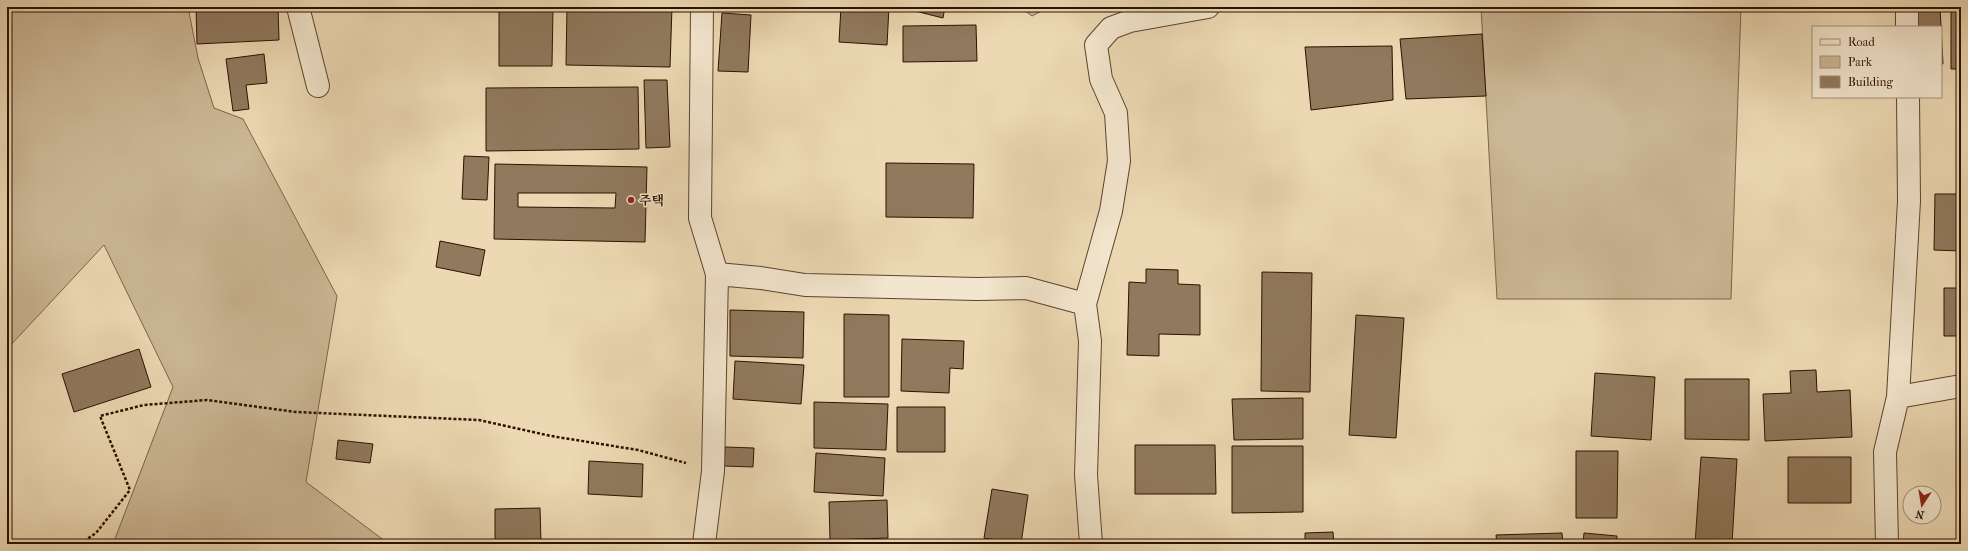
<svg xmlns="http://www.w3.org/2000/svg" width="1968" height="551" font-family="'IM FELL French Canon','Noto Serif KR',serif">
<style>
.green{fill:#cbb795;stroke:#7c644a}
.building{fill:#90795d;stroke:#2c1100;fill-rule:evenodd}
.lines{fill:none;stroke-linecap:round;stroke-linejoin:round}
.minor-casing{stroke:#5c432d;stroke-width:24}
.path{stroke:#2c1100;stroke-width:2.5;stroke-dasharray:3 2;stroke-linecap:butt}
.minor{stroke:#f3e6ce;stroke-width:22}
.poi-dot{fill:#8f2418;stroke:#f3e6ce;stroke-width:1.5}
.labels{text-anchor:middle;stroke-width:3;stroke-linejoin:round;paint-order:stroke}
.poi-label{font-size:13px;font-weight:bold;fill:#2c1100;stroke:#f3e6ce;text-anchor:start}
</style>
<rect width="100%" height="100%" fill="#ecd9b3"/>
<filter id="stains"><feTurbulence type="fractalNoise" baseFrequency=".005" numOctaves="4"/><feColorMatrix values="0 0 0 0 .2 0 0 0 0 .09 0 0 0 0 .02 0 0 0 .5 -.17"/></filter>
<radialGradient id="worn" r=".72"><stop offset=".6" stop-color="#630" stop-opacity="0"/><stop offset="1" stop-color="#630" stop-opacity=".3"/></radialGradient>
<path class="green" d="M7,7h181l10,51 16,50 29,11 94,177 -31,186 83,62h-276l60,-157 -69,-142 -97,104z
M1020,7h29l-17,9z
M1481,7h260l-10,292h-234z"/>
<path class="building" d="M196,7h82l1,33 -82,4z
M499,7h54l-1,59h-53z
M567,7h105l-2,60 -104,-2z
M841,7h48l-2,38 -48,-3z
M911,7h34l-2,11 -32,-8z
M1913,7h27l3,57h-2v-37h-27z
M1951,7h10v62h-10z
M722,13l29,2 -3,57 -30,-1z
M976,25l1,36 -74,1v-36z
M1482,34l4,62 -80,3 -6,-60z
M1392,46l1,54 -82,10 -6,-63z
M264,54l3,29 -21,2 3,24 -16,2 -7,-52z
M644,80h23l3,67 -24,1z
M638,87l1,62 -153,2v-63z
M464,156l25,1 -2,43 -25,-1z
M886,163l88,1 -1,54 -87,-1z
M495,164l152,3 -2,75 -151,-3zM518,193h98l-1,15 -97,-1z
M1935,194h26v57l-27,-1z
M440,241l45,9 -5,26 -44,-9z
M1146,269l32,1v14l22,1v50l-41,-1v22l-32,-1 2,-73 17,1z
M1262,272l50,1 -2,119 -49,-1z
M1944,288h17v48h-17z
M730,310l74,2 -1,46 -73,-2z
M844,314l45,1v82h-45z
M1356,315l48,3 -8,120 -47,-3z
M902,339l62,2 -1,28 -13,-1 -1,25 -48,-2z
M139,349l12,38 -77,25 -12,-38z
M735,361l69,4 -3,39 -68,-5z
M1816,370l1,22 33,-2 2,47 -87,4 -2,-47 28,-1 -1,-22z
M1595,373l60,4 -4,63 -60,-4z
M1685,379h64v61l-64,-1z
M1303,398v41l-69,1 -2,-41z
M814,402l74,2 -2,46 -72,-2z
M897,407h48v45h-48z
M338,440l35,4 -3,19 -34,-4z
M1135,445h80l1,49h-81z
M1232,446h71v66l-71,1z
M725,447l29,1 -1,19 -29,-1z
M1576,451h42l-1,67h-41z
M816,453l69,5 -2,38 -69,-4z
M1701,457l36,2 -5,85h-37z
M1788,457h63v46h-63z
M589,461l54,3 -1,33 -54,-3z
M992,489l36,6 -7,49 -37,-6z
M887,500l1,38 -58,2 -1,-38z
M540,508l1,36h-46v-35z
M1333,532l1,12h-29v-11z
M1562,533l1,11h-66l-1,-9z
M1584,533l33,3v8h-34z"/>
<g class="lines">
<g class="minor-casing">
<path id="minor" d="M298,7l20,79
M702,7l-2,211 17,56 44,4 44,7 172,4 49,-1 59,16
M1907,7v20
M1898,397l63,-11
M704,544l9,-73 4,-197
M1091,544l-5,-69 4,-134 -5,-37 26,-93 8,-50 -3,-48 -15,-34 -5,-34 15,-17 19,-7 78,-14
M1887,544l-2,-92 13,-55 11,-196 -1,-104"/>
</g>
<path class="path" d="M80,544l16,-11 34,-43 -30,-74 44,-11 63,-5 89,12 183,8 72,16 87,14 48,13"/>
<use href="#minor" class="minor"/>
</g>
<circle class="poi-dot" cx="631" cy="200" r="4"/>
<g class="labels">
<g class="poi-label">
<text x="639" y="205">주택</text>
</g>
</g>
<rect width="1968" height="551" fill="none" stroke="#ecd9b3" stroke-width="24"/>
<rect x="8" y="8" width="1952" height="535" fill="none" stroke="#2c1100" stroke-width="2"/>
<rect x="12" y="12" width="1944" height="527" fill="none" stroke="#2c1100"/>
<rect x="1812" y="26" width="130" height="72" fill="#f3e6ce" stroke="#a3917c"/>
<rect x="1820" y="39" width="20" height="6" fill="#f3e6ce" stroke="#a3917c"/>
<text x="1848" y="46" font-size="12" fill="#2c1100">Road</text>
<rect x="1820" y="56" width="20" height="12" fill="#cbb795" stroke="#a3917c"/>
<text x="1848" y="66" font-size="12" fill="#2c1100">Park</text>
<rect x="1820" y="76" width="20" height="12" fill="#90795d" stroke="#a3917c"/>
<text x="1848" y="86" font-size="12" fill="#2c1100">Building</text>
<g transform="translate(1922 505) rotate(192)"><circle r="19" fill="#f3e6ce" stroke="#a3917c"/>
<path d="M0-3L7 15L0 10L-7 15Z" fill="#8f2418"/>
<text y="-6" font-size="11" font-weight="bold" text-anchor="middle" fill="#2c1100">N</text>
</g>
<rect width="100%" height="100%" filter="url(#stains)"/>
<rect width="100%" height="100%" fill="url(#worn)"/>
</svg>
